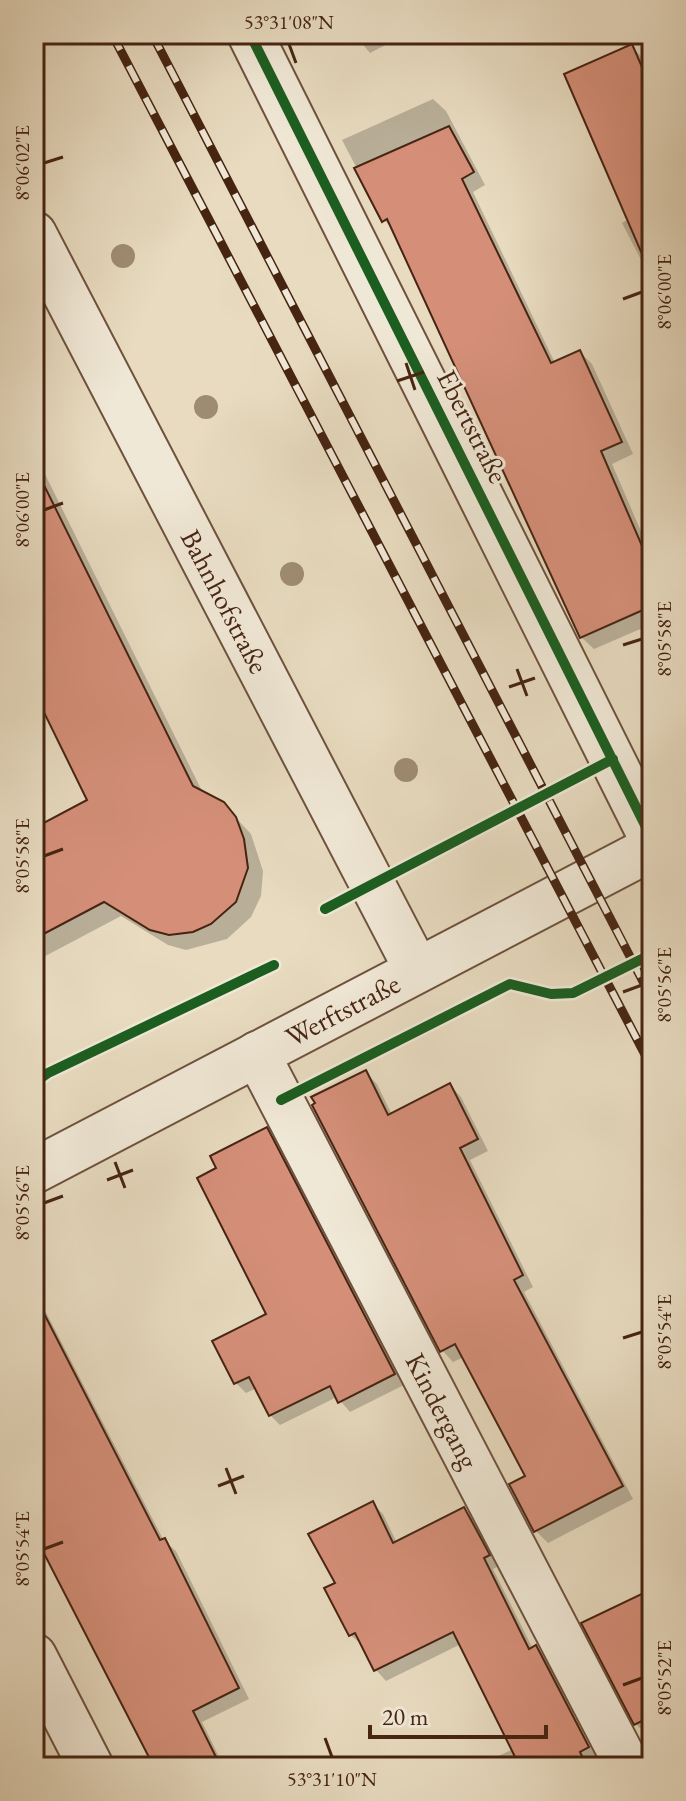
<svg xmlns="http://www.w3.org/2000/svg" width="686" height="1801" font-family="'EB Garamond',serif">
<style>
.shadow{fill:#0003}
.building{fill:#d58f79;stroke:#462412;stroke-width:2}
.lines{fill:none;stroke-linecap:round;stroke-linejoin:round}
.minor-casing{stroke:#6e523e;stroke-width:48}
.minor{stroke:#f0e8d6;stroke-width:44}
.rail-casing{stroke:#462412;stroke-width:9}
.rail{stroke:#f0e8d6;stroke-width:6;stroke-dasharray:18;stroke-linecap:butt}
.cycleway-casing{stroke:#f0e8d6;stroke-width:15}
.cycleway{stroke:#1b5e20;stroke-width:10}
.tree{fill:#9e8c72}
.ticks{fill:none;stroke:#462412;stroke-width:3}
.labels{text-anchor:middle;stroke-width:6;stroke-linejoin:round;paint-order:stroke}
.street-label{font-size:28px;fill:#462412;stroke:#f0e8d6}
.neatline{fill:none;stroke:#462412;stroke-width:3}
.ticks-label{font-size:20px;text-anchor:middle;fill:#462412}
</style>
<rect width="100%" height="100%" fill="#e8dbc0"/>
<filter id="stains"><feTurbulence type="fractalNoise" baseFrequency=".0025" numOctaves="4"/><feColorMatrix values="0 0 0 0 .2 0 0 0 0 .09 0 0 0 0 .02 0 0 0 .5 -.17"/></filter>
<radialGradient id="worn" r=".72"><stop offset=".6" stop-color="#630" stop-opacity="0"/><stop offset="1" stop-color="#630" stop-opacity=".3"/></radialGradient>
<path class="shadow" d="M290,34h23l-15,8z
M354,34h53l-37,19z
M631,46l15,15 6,14v206l-30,-58 7,-4z
M433,99l13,12 39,74 -12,7 82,171 25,-11 12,12 41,90 -21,10 40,93v67l-58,25 -13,-12 -187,-407 -10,-10 -42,-80z
M34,452l169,341 20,11 28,30 12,37 -2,25 -10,21 -24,22 -41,11 -18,-5 -47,-29 -87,46v-132l56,-29 -51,-102 -5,2z
M365,1072l12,12 15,31 58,-30 11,12 27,54 -18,9 63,127 -9,5 109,207 -85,44 -12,-12 -24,-46 15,-8 -63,-120 -11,5 -11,-12z
M266,1130l11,10 127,245 -54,27 -13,-15 -57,28 -10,-10 -13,-27 -11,5 -10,-10 32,-68 -49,-146z
M34,1289l130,252 12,10 73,148 -47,23 22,45h-68l-122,-234z
M373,1504l10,10 14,29 67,-34 11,11 24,46 -6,3 40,80 3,-2 11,11 51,100 -9,5 2,4h-115l37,-18 -52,-105 -75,37 -10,-11 -13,-25 -13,-10 -13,-51z
M652,1592v140l-5,3 -11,-11z"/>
<path class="building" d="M632,44l20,46v187l-88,-203z
M449,126l25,46 -12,7 89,184 29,-13 42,92 -21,9 51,118v37l-72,32 -193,-419 -5,3 -28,-54z
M34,465l159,321 31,16 12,15 8,22 4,29 -12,34 -25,22 -18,8 -24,3 -19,-5 -46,-28 -70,37v-111l53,-28 -53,-108z
M366,1070l22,45 62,-32 28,56 -18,9 63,127 -9,5 109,206 -89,46 -25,-48 16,-8 -70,-132 -15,8 -128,-247 3,-2 -4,-6z
M267,1127l128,247 -57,29 -8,-17 -61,30 -20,-39 -15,7 -22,-43 54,-27 -69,-136 19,-10 -6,-12z
M34,1294l126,246 5,-2 74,150 -46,23 28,56h-67l-120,-233z
M373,1501l20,42 71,-36 26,48 -6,3 45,91 7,-4 53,102 -9,5 7,15h-67l-67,-135 -79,39 -19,-38 -6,3 -25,-48 11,-5 -27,-49z
M652,1589v127l-18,9 -53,-102z"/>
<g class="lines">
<g class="minor-casing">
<g id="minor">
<path d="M250,34l402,805"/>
<path id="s1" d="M34,234l383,736"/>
<path id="s2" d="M257,1054l371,713"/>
<path id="s3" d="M34,1171l618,-323"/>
<path d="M34,1656l57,111"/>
</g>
</g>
<use href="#minor" class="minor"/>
<g class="rail-casing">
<path id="rail" d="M112,34l540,1034
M152,34l500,965"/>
</g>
<use href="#rail" class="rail"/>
<g class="cycleway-casing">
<path id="cycleway" d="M250,34l402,805
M325,909l288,-150
M34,1083l14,-10 226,-108
M281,1100l229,-116 41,10 22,-1 79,-39"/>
</g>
<use href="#cycleway" class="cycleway"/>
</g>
<g class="tree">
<circle cx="123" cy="256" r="12"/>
<circle cx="206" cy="407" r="12"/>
<circle cx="292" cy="574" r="12"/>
<circle cx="406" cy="770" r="12"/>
</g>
<path class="ticks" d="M289,44l7,19M44,163l19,-6M623,299l19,-7M406,363l9,27M397,381l27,-9M44,510l19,-7M623,645l19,-6M517,669l10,27M509,687l26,-9M44,856l19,-7M623,992l19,-7M115,1162l10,26M107,1180l26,-10M44,1203l19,-7M623,1338l19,-6M226,1468l10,26M218,1486l26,-10M44,1549l19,-7M623,1685l19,-7M325,1738l7,19"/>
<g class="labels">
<g class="street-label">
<text transform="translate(473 426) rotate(63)" y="10">Ebertstraße</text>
<text dy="10" stroke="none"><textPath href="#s1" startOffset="414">Bahnhofstraße</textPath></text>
<text dy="10" stroke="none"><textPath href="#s3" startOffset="348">Werftstraße</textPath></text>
<text dy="10" stroke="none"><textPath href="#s2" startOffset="402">Kindergang</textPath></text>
</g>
</g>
<rect width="686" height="1801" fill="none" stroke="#e8dbc0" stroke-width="88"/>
<path d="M370 1725v12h176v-12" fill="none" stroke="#462412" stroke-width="4"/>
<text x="382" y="1725" font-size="24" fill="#462412" stroke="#f0e8d6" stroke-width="6" paint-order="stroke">20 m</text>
<rect x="44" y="44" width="598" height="1713" class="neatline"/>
<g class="ticks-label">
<text x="289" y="29">53°31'08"N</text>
<text transform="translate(22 163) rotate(-90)" y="7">8°06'02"E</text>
<text transform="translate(664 292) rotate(-90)" y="7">8°06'00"E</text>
<text transform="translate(22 510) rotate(-90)" y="7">8°06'00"E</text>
<text transform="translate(664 639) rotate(-90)" y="7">8°05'58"E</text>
<text transform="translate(22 856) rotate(-90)" y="7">8°05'58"E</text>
<text transform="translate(664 985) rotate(-90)" y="7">8°05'56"E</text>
<text transform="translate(22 1203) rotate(-90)" y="7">8°05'56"E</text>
<text transform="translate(664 1332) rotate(-90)" y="7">8°05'54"E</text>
<text transform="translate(22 1549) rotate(-90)" y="7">8°05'54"E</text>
<text transform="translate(664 1678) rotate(-90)" y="7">8°05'52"E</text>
<text x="332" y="1786">53°31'10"N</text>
</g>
<rect width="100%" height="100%" filter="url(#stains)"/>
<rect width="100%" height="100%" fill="url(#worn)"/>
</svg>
